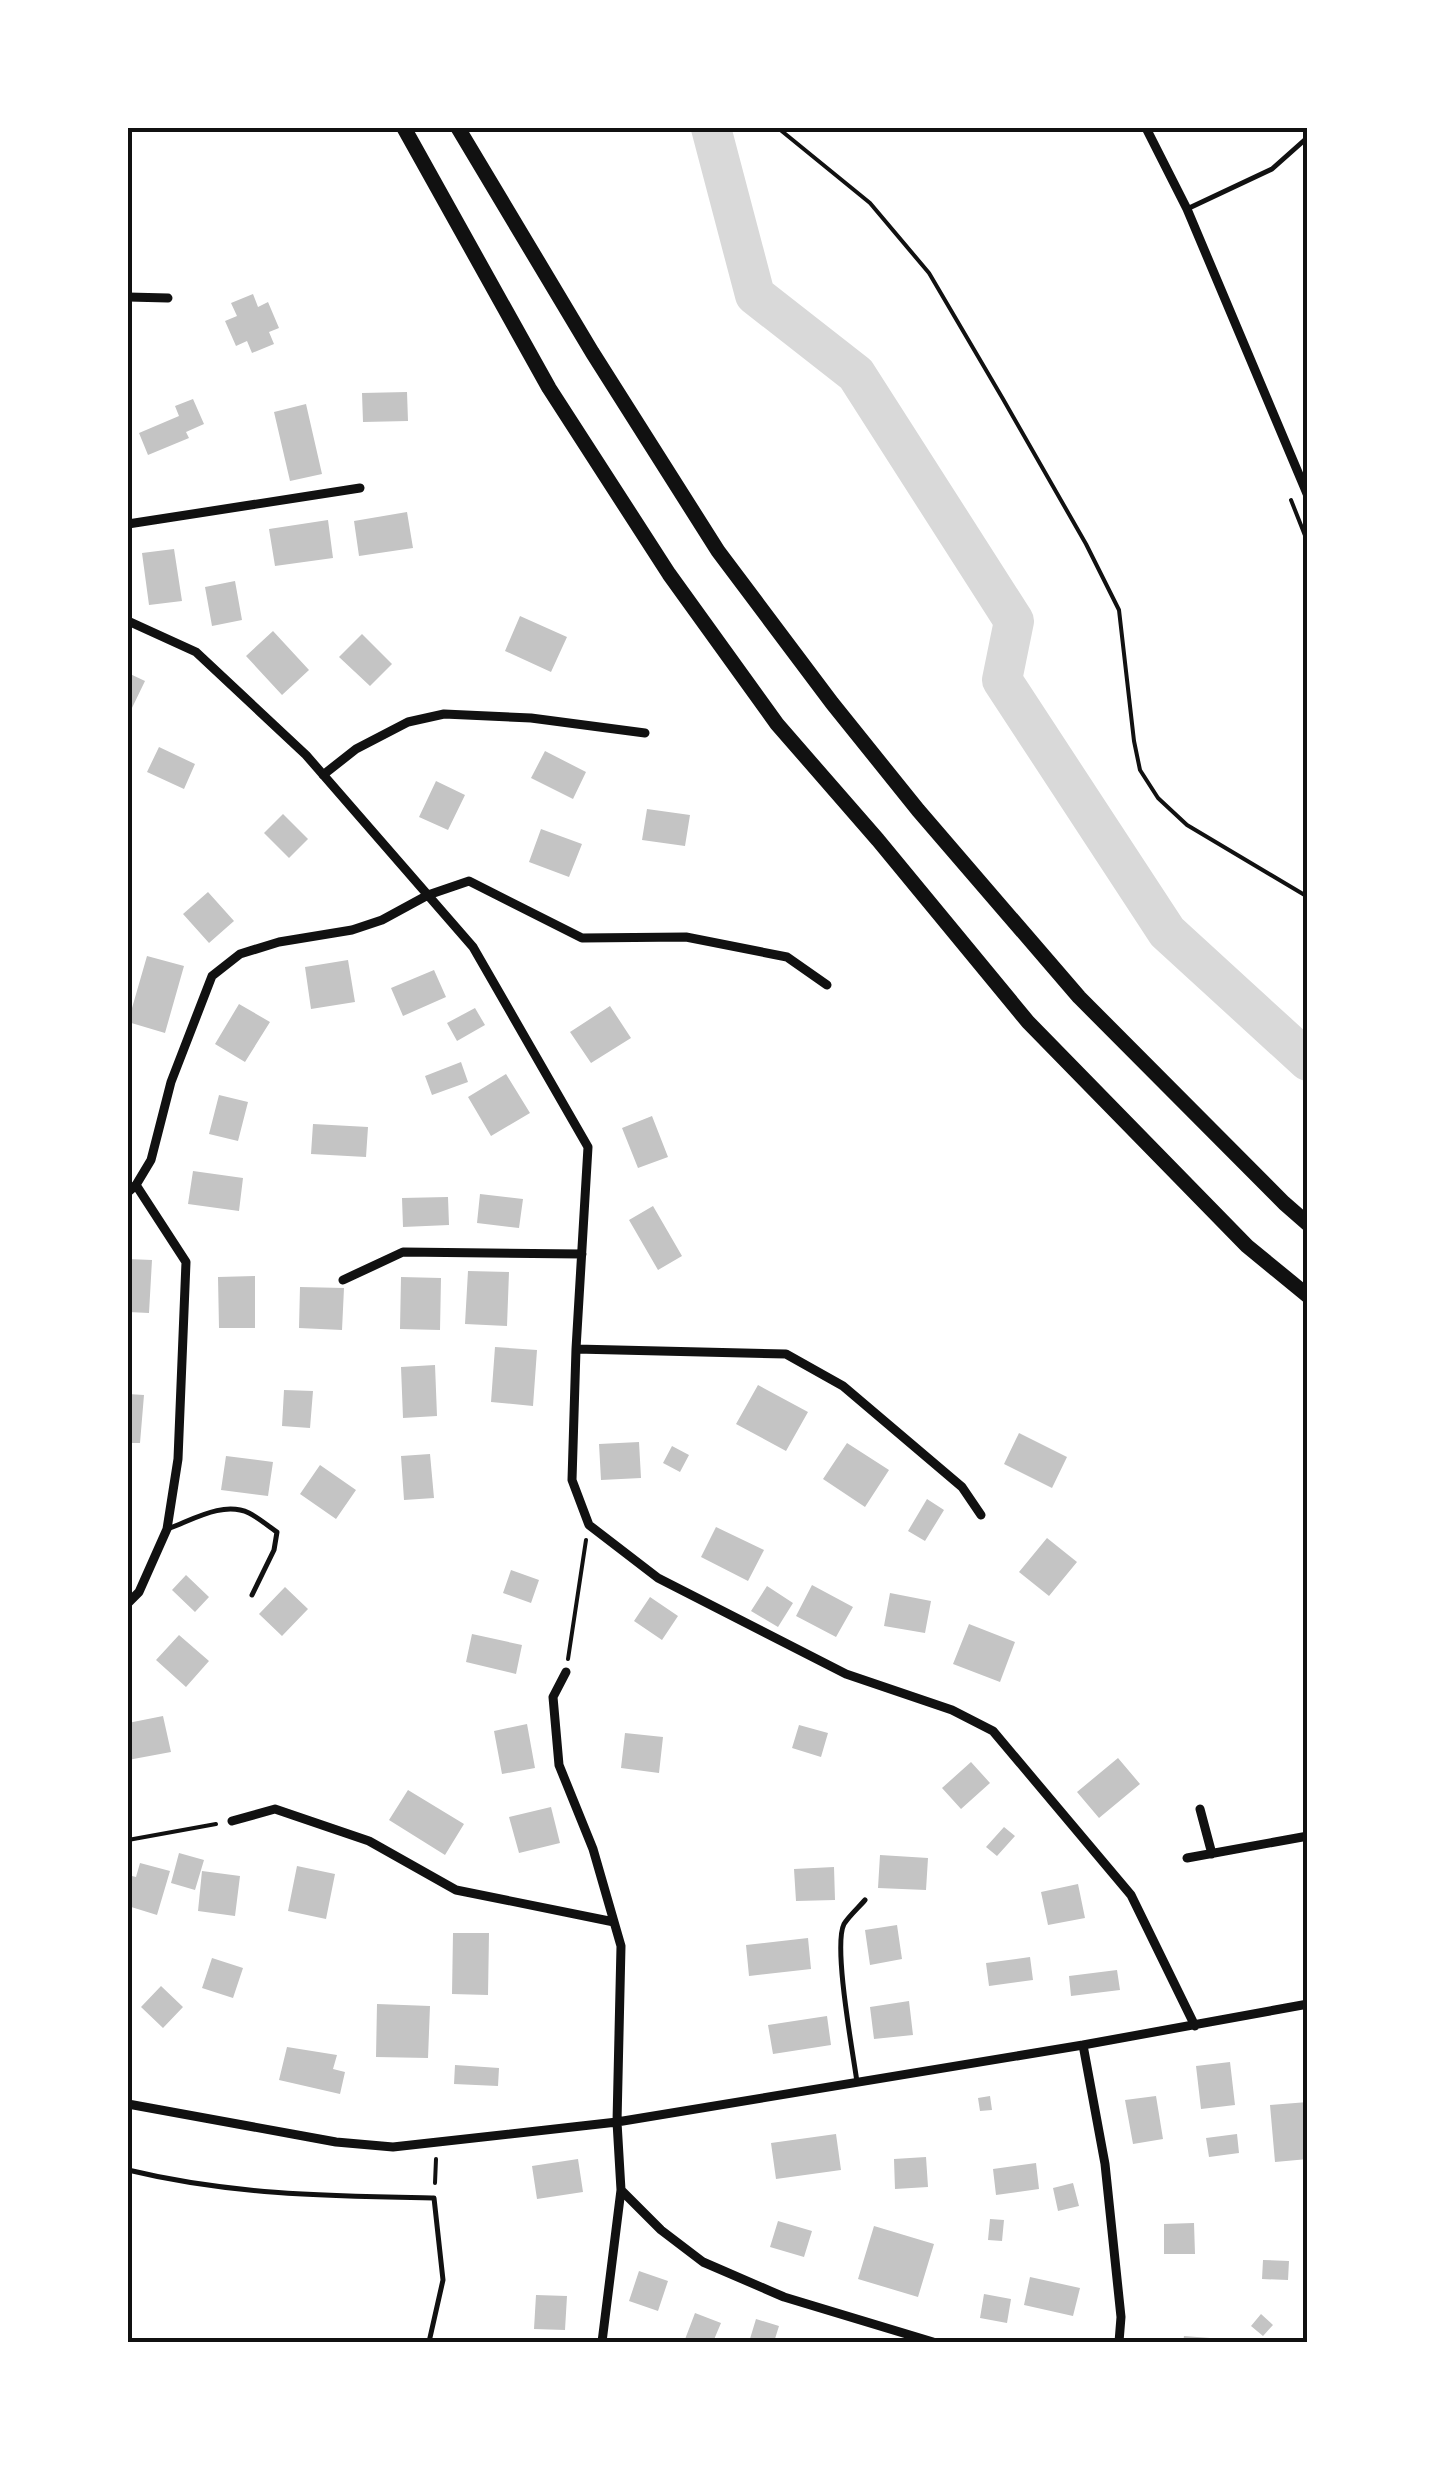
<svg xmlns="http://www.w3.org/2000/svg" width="1435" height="2470" font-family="Arial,sans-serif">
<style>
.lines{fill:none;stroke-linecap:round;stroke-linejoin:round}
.river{stroke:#d9d9d9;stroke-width:40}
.building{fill:#c4c4c4}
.path{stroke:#111;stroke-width:4}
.service{stroke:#111;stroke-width:5}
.minor{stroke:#111;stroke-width:9}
.motorway{stroke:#111;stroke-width:15}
.neatline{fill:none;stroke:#111;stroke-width:4}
</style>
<rect width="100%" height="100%" fill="#fff"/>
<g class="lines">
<path class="river" d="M711,128l44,167 101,79 158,247 -12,59 165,252 141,129"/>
</g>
<path class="building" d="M253,294l5,13 10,-5 11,26 -10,4 5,12 -22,9 -5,-12 -11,5 -11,-25 12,-5 -6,-13z
M407,392l1,29 -45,1 -1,-29z
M193,399l11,25 -18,8 3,6 -41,17 -9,-22 40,-17 -4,-10z
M306,404l16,70 -32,7 -16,-69z
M407,512l6,36 -54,8 -5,-35z
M328,520l5,38 -58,8 -6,-37z
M174,549l8,52 -33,4 -7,-52z
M235,581l7,39 -30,6 -7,-39z
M520,616l47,21 -16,35 -46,-21z
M273,631l36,39 -27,25 -36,-39z
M362,634l30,30 -22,22 -31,-29z
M128,673l17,8 -14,29 -3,-1z
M159,747l36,17 -11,25 -37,-17z
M545,751l41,21 -13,27 -42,-21z
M436,781l29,14 -17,35 -29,-13z
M647,809l43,6 -5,31 -43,-6z
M283,814l25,25 -19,19 -25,-25z
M541,829l41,15 -13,33 -40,-15z
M208,892l26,29 -25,22 -26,-29z
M147,956l37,10 -19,67 -37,-11z
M348,960l7,42 -44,7 -6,-42z
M434,970l12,27 -43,19 -12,-28z
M239,1004l31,18 -25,40 -30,-18z
M610,1006l21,32 -40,25 -21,-31z
M475,1008l10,17 -28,16 -10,-18z
M461,1062l7,20 -36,13 -7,-19z
M506,1074l24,39 -39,23 -23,-39z
M219,1095l29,7 -10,39 -29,-7z
M652,1116l16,41 -30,11 -16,-40z
M313,1124l55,3 -2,30 -55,-3z
M193,1171l50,7 -4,33 -51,-7z
M480,1194l43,5 -4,29 -42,-5z
M448,1197l1,28 -46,2 -1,-29z
M653,1206l29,50 -24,14 -29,-50z
M128,1259l24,1 -3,53 -21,-1z
M468,1271l41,1 -2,54 -42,-2z
M255,1276v52h-36l-1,-51z
M401,1277l40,1 -1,52 -40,-1z
M300,1287l44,1 -2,42 -43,-2z
M495,1347l42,3 -4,56 -42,-4z
M435,1365l2,51 -34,2 -2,-51z
M758,1385l50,27 -22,39 -50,-27z
M284,1390l29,1 -3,37 -28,-2z
M128,1394l16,1 -4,48h-12z
M1019,1433l48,24 -15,31 -48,-24z
M639,1442l2,36 -40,2 -2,-36z
M847,1443l42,27 -24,37 -42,-28z
M672,1446l17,9 -9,17 -17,-9z
M430,1454l4,44 -30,2 -3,-44z
M226,1456l47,6 -5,34 -47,-6z
M320,1465l36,25 -20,29 -36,-25z
M927,1499l17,11 -19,31 -17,-10z
M716,1527l48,23 -16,31 -47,-24z
M1047,1538l30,24 -28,34 -30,-24z
M511,1570l28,10 -8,23 -28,-10z
M186,1575l23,22 -14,15 -23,-22z
M812,1585l41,22 -17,30 -40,-21z
M767,1586l26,17 -15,24 -27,-16z
M285,1587l23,22 -26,27 -23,-22z
M890,1593l41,8 -6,32 -41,-7z
M650,1597l28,19 -16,24 -28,-19z
M969,1624l46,18 -15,40 -47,-18z
M472,1634l50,11 -6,29 -50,-12z
M179,1635l30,26 -23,26 -30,-27z
M163,1716l8,36 -43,8v-37z
M527,1724l8,44 -33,6 -8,-43z
M799,1725l29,8 -7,24 -29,-9z
M625,1733l38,4 -4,36 -38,-5z
M1118,1758l22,26 -41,34 -22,-26z
M971,1762l19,21 -29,26 -19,-21z
M408,1790l56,34 -19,31 -56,-35z
M551,1807l9,36 -41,10 -10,-36z
M1004,1827l11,9 -18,20 -11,-9z
M179,1853l25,7 -9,30 -24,-7z
M880,1855l48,3 -2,32 -48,-2z
M140,1863l30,8 -13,44 -29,-9v-31l8,2z
M297,1866l38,8 -9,45 -38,-8z
M834,1867l1,33 -39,1 -2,-32z
M202,1871l38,5 -5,40 -37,-5z
M1078,1884l7,34 -37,7 -7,-33z
M897,1925l5,34 -32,6 -5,-35z
M453,1933h36l-1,62 -36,-1z
M808,1938l3,31 -62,7 -3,-31z
M1030,1957l3,23 -44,6 -3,-23z
M212,1958l31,10 -10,30 -31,-10z
M1117,1970l3,20 -49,6 -2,-20z
M161,1986l22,21 -20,21 -22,-21z
M909,2001l4,34 -39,4 -4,-32z
M377,2004l53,2 -2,52 -52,-1z
M827,2016l4,29 -58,9 -5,-29z
M287,2047l50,8 -4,14 12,3 -5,22 -61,-14z
M1230,2062l5,43 -34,4 -5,-43z
M455,2065l44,3 -1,18 -44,-2z
M990,2096l2,14 -12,1 -2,-13z
M1156,2096l7,43 -30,5 -8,-44z
M1308,2102v57l-33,3 -5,-57z
M836,2134l5,36 -65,9 -5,-36z
M1237,2134l2,19 -30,4 -3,-19z
M926,2157l2,30 -33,2 -1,-30z
M578,2159l5,33 -46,7 -5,-33z
M1036,2163l3,26 -43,6 -3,-26z
M1073,2183l6,23 -21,5 -5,-23z
M990,2219l14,1 -2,21 -14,-1z
M778,2221l34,10 -8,26 -34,-10z
M1194,2223l1,31h-31v-30z
M874,2226l60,18 -16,53 -60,-18z
M1263,2260l26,1 -1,19 -26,-1z
M639,2271l29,10 -10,30 -29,-10z
M1030,2277l50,11 -7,28 -49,-11z
M984,2294l27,5 -4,24 -27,-5z
M536,2295l31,1 -2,34 -31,-1z
M695,2313l26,10 -8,19h-29z
M1261,2314l12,11 -10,11 -12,-10z
M756,2319l23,7 -5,16h-25z
M1184,2336l39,3v3h-40z"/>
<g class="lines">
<path class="path" d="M778,128l92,75 59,70 74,126 83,145 33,66 15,131 6,29 18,28 29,27 121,72
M1291,500l17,43
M568,1659l18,-119
M128,1840l88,-16
M435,2183l1,-24"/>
<path class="service" d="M1187,209l85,-40 36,-32
M170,1528c24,-9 54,-27 79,-15 10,5 19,13 28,19l-3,18 -22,45
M857,2082c-4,-29 -24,-136 -13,-158 5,-8 15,-17 21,-24
M128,2170c103,25 201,26 306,28l9,82 -14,62"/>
<path class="minor" d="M1146,128l41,81 121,287
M128,297l40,1
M128,524l232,-36
M128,621l68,31 110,103 167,192 115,200 -12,202 -4,131 17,45 69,53 188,96 106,36 41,21 138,164 64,131
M323,775l33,-26 52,-27 36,-8 87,4 114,15
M128,1192l8,-7 15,-25 20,-78 41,-106 28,-22 39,-12 73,-12 30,-10 46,-25 41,-14 113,57 104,-1 101,20 40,28
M343,1280l60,-28 179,2
M576,1349l210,5 57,32 119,101 19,28
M128,1603l11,-11 28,-63 11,-70 8,-197 -50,-77
M566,1672l-13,25 6,68 34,84 28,97 -4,176 4,68 -19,152
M1200,1809l12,45
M232,1821l43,-12 94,32 87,49 158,32
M1187,1858l121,-22
M1083,2045l22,119 16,153 -2,25
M128,2104l208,38 57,5 224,-25 466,-77 225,-41
M621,2190l40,40 42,32 81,35 149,45"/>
<path class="motorway" d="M404,128l145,260 120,186 108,150 101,116 150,182 219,224 61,50
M458,128l134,224 126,199 114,152 86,107 161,187 205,206 24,21"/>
</g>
<rect width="1435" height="2470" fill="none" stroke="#ffffff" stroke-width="260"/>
<rect x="130" y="130" width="1175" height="2210" class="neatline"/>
</svg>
